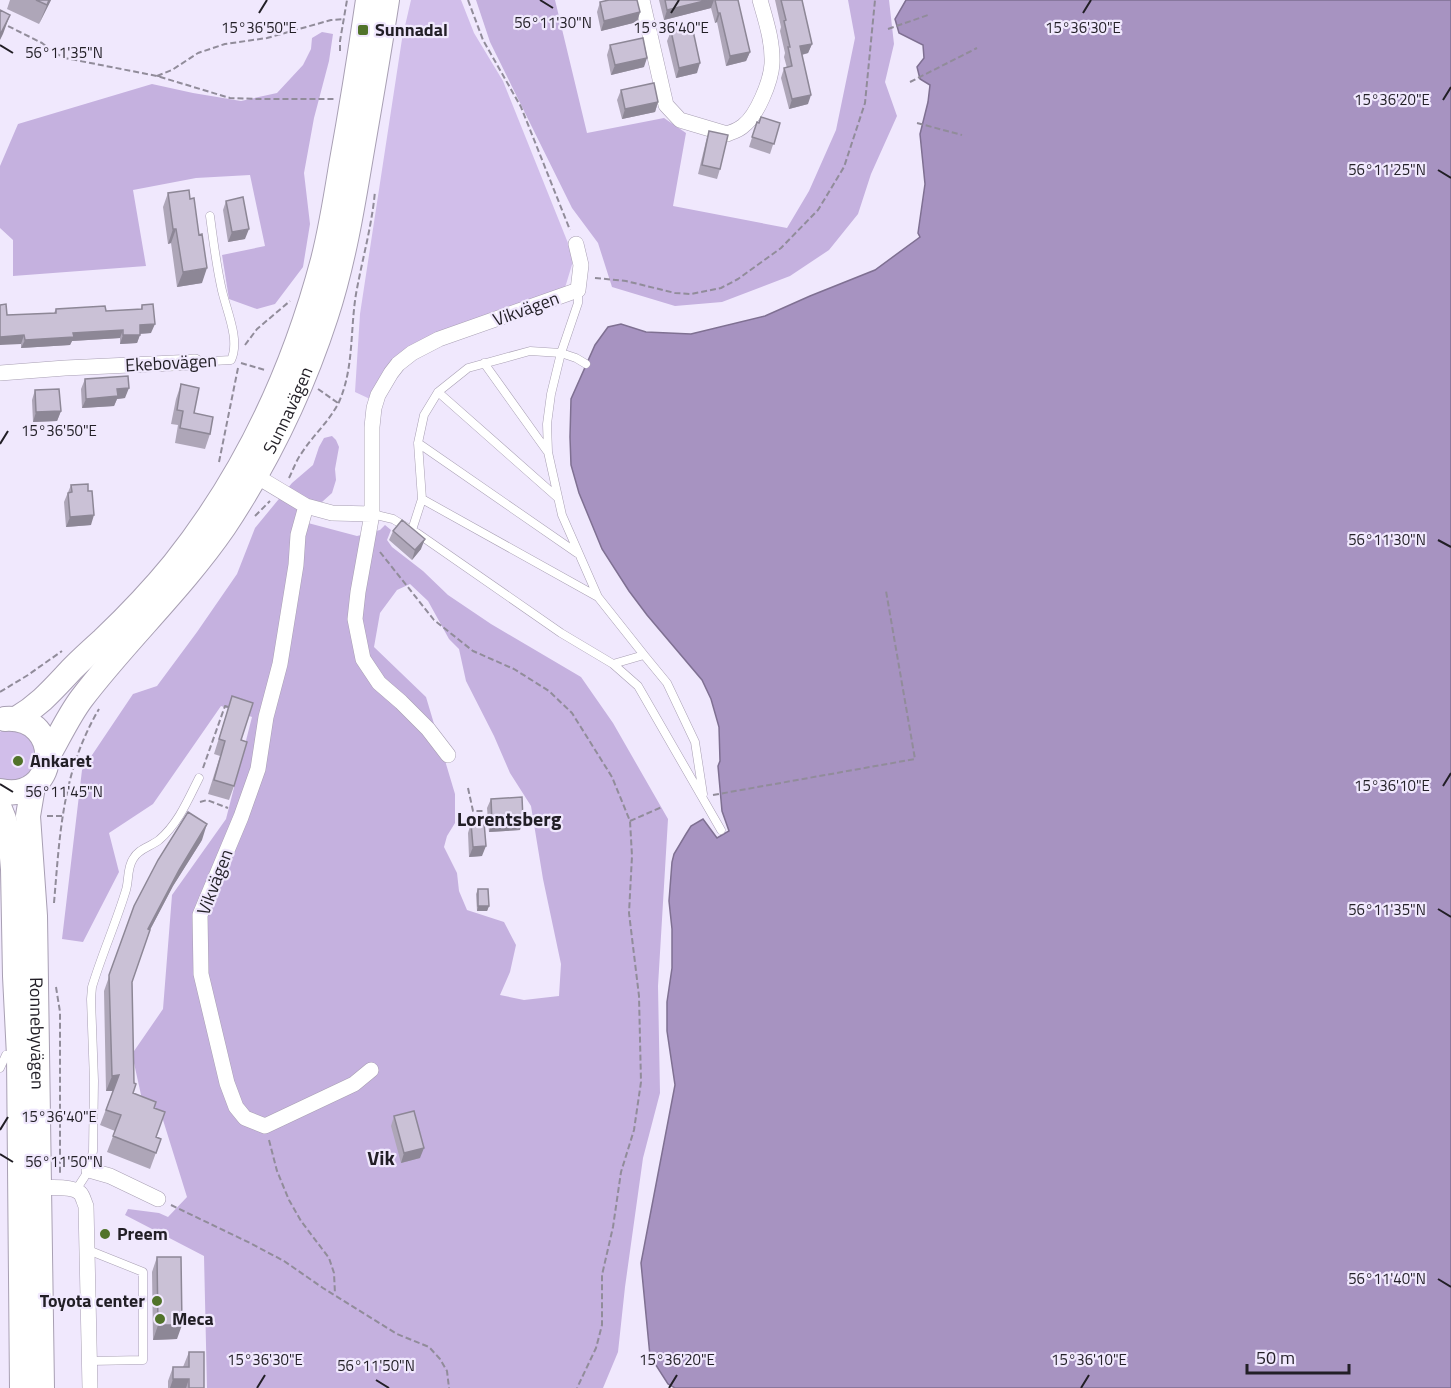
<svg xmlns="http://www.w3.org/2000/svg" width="1451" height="1388" font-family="'Titillium Web',sans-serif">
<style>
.green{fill:#d1beea}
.forest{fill:#c5b1df;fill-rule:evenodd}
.water{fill:#a793c1;stroke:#7f7092;stroke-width:1.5}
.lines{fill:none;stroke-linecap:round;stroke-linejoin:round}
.service-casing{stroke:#a89fb3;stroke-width:9}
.minor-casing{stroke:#a89fb3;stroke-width:16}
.trunk-casing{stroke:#a89fb3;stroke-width:26}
.path{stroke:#918c9a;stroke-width:2;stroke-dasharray:6 3;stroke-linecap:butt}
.service{stroke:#fff;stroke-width:8}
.minor{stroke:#fff;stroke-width:15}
.trunk{stroke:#fff;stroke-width:24}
.wall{fill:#aea6b8}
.shaded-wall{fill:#8d8796}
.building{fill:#cac1d6;stroke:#8d8796;stroke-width:1.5}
.ticks{fill:none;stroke:#221f26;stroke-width:2}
.poi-dot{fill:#51732a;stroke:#f0e8fd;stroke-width:2}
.labels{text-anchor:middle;stroke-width:4.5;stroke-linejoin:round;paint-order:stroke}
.poi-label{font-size:18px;font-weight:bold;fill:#221f26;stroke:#f0e8fd;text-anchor:start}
.street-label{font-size:18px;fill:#221f26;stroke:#f0e8fd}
.neighbourhood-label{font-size:20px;font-weight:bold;fill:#221f26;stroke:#f0e8fd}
.ticks-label{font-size:15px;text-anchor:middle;fill:#221f26;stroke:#f0e8fd;stroke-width:4.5;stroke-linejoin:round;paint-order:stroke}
</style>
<rect width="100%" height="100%" fill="#f0e8fd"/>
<path class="green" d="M411,0h50l13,33 29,48 71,177 -10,33 -127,43 -67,65 -15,-7 5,-78 42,-275z
M3,730h16l13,9 5,23 -13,18 -24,1v-49z"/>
<path class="forest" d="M476,0h79l32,133 77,-15 22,15 -13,73 114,22 22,-37 27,-61 19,-92 -7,-38h41l5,44 -9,38 12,34 -26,58 -13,40 -29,36 -39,26 -68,26 -47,4 -63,-19 -14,-44 -26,-35 -82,-166z
M322,32l11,2 -4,27 -15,57 -10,55 6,51 -7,43 -28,37 -18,5 -28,-10 -7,-44 43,-9 -15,-71 -54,3 -63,12 13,76 -133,10v-36l-13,-12v-62l18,-42 134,-40 41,9 48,8 36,-8 26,-28 8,-16 1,-11z
M332,436l4,4 3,7 -4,22 1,11 -4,13 -10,9 -10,-1 -4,22 49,13 23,-6 5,-5 6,5 -4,10 5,7 31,24 25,24 43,29 90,53 32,46 55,96 -10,167 2,107 -17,65 -18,129 -7,65 -15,36h-396l-3,-132 -79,-41 3,-6 31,4 9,4 19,-20 -24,-77 -20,-16 -11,-50 31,-45 9,-114 54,-76 26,-102 -31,-11 -68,98 -44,29 10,39 -36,70 -21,-3 20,-169 51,-76 24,-8 40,-54 40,-58 18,-46 37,-45 21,-18 6,-18 5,-9zM410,584l18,17 21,38 10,10 7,32 28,55 16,37 21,33 12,73 18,85 -2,32 -35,4 -24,-5 10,-23 6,-27 -12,-23 -37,-12 -8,-19 -2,-18 -13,-26 3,-11 8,-13v-29l-29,-97 -52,-50 6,-34 17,-23z"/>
<path class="water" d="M906,0h545v1388h-776l-7,-4 -18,-28 -9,-93 34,-178 -8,-54v-29l5,-34v-39l-3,-28 3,-39 2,-8 12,-20 5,-8 12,-7 14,19 12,-7 -7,-20 -4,-45 2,-5 -1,-34 -8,-28 -9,-19 -55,-65 -18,-24 -27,-42 -23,-56 -8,-28 -1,-28 1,-38 24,-54 13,-18 13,-3 25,8 45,2 74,-18 45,-20 65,-26 45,-33 -2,-4 7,-49 -5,-50 8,-32 2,-17 -10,-6 -3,-12 7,-9 -1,-13 -24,-12 -4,-14z"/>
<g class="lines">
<g class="service-casing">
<path id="service" d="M195,362l36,-2c10,-21 -6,-52 -10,-74 -5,-23 -8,-47 -11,-70
M484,363l63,88
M438,392l120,106
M418,443l159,110
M422,499l176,98
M372,514l21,5 13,8
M412,530l10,-31 -4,-56 6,-28 14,-23 30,-24 62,-17 31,2 15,5 10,6
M417,533l144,100 52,31 31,-9 -46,-58 -36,-82 -14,-63 -1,-28 4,-30 10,-41 17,-50v-13
M644,655l23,28 28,59 8,52
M613,664l25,22 83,144
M0,1068l6,-13
M76,1190l13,-20 4,-19 1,-70 -3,-82 1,-12c10,-33 24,-64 34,-97 3,-10 1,-22 7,-31 5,-10 17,-12 26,-19 19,-16 29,-40 40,-62
M88,1250l55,22v88l-53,1"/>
</g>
<g class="minor-casing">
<path id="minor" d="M642,0l24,105 14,15 47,14c5,-2 12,-4 16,-8 14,-10 28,-45 29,-62 1,-22 -6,-43 -12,-64
M0,373l65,-5 130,-6
M256,476l50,30
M448,755l-20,-26 -27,-27 -22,-19 -16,-24 -8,-40 3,-27 14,-78v-87l2,-19 4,-13 13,-22 7,-9 14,-11 27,-14 139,-49 3,-25 -5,-21
M371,1070l-17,14 -89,42 -20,-8 -9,-11 -9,-24 -26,-109 -1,-59 41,-98 17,-48 8,-52 14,-53 16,-99 2,-30 8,-29 26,7 40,1
M89,1170l21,6 48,23
M32,1188c11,0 40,-3 48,5 3,3 4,9 6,13l4,182"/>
</g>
<g class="trunk-casing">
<g id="trunk">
<path d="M16,719c25,-15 37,-30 57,-51 10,-10 20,-19 30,-28 25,-24 49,-49 71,-76 71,-89 120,-195 149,-304 8,-31 13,-63 18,-94 10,-55 19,-111 27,-166"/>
<path id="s1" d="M48,756c11,-19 21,-41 34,-58 45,-59 100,-110 142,-171 43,-65 78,-137 102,-211 17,-52 26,-106 35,-160 9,-52 18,-104 26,-156"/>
<path id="s2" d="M33,786l-5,30 7,100 7,472"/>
<path d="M0,791c59,13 65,-76 5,-72"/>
<path d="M0,809l4,10 7,27 2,23 2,107 4,80 3,332"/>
</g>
</g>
<path class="path" d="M468,0l15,40 38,67 49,123
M0,22l42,21 13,10 10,5 92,18 73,22 28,1h76
M888,29l40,-14
M340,51v-10l7,-41
M157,76l15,-6 26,-17 27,-9 42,-6 64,-18 13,-1
M910,82l67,-34
M917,123l45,12
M595,278l31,3 49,12 16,1 30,-6 17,-9 43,-31 37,-38 26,-43 21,-64 10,-103
M245,345l12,-16 33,-28
M241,363l24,7
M318,389l20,14
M219,462l19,-94
M289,478c4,-8 7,-17 12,-24 12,-19 28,-32 38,-52 15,-34 11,-71 17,-108 6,-34 16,-68 19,-103
M255,516l15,-15
M380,552l54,68 39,31 41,18 35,22 23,22 40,64 18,44 2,35 -3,57 10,83 2,86 -7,48 -13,42 -8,55 -11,48v50l-6,23 -19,40
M0,692l28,-17 34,-24
M203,768l22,-62 3,1
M468,788l5,23h10
M713,795l202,-36 -29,-168
M200,802l7,-2 21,8
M47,816h15
M630,821l32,-14
M54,903c6,-70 8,-131 45,-194
M56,987l4,25v161
M269,1140l8,31 12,29 12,21 28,37 5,15 1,21
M171,1205l79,38 34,18 39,27 74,46 32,13 11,12 7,12 2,17"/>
<use href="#service" class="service"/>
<use href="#minor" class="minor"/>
<use href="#trunk" class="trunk"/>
</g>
<path class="wall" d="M10,0h41l-12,24 -32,-15z
M659,0h79l12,52 -4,9 -20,5 -9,-44 -2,1 -4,-15 -47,12z
M775,0h28l-1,2 10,42 -4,9 -6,2 6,49 -19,5 -8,-31 3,-10h3l-3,-11 1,-4 -5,-22 1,-4z
M600,2l40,10 -3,10 -36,9 -4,-19z
M671,31l26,42 -21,5 -9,-37z
M610,45l34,22 -33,8 -4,-20z
M621,90l37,12 -3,10 -33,7 -5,-19z
M757,122l23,1 -10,31 -21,-7z
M709,131l11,38 -3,10 -19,-5 8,-33z
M168,193l34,90 -25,4 -6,-44 -3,1 -5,-37z
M226,201l19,38 -17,3 -5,-32z
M142,305l9,28 -11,1 -3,9 -17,1v-6l-48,3 -2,4 -49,3v-4l-14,-29 47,-2 2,-4 50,2 35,-2z
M85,379l40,19 -8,1 -3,7 -32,2 -1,-19z
M181,384l13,29 16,21 -5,15 -30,-6 3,-18 -7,-1 5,-25z
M35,390l26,21 -4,10 -24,1 -1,-22z
M71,485l20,40 -25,2 -2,-25z
M393,531l28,18 -9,11 -23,-20z
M232,696l9,44 -7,46 -5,14 -21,-6 12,-38 -6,-2z
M491,799l29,31 -31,2 -2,-24z
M471,823l11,33 -13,1 -1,-24z
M202,840l-29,46 -23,44 -18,52 1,111 21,15 2,29 5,2 -11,30 -43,-17 8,-21 -15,-6 13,-34h-7l-2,-100 30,-85z
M478,889l11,17 -2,5h-10l-1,-17z
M394,1116l26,42 -19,5 -10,-37z
M157,1257l20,82 -24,1 -1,-68z
M189,1352l15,36h-36v-7l5,-14h10z"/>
<path class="shaded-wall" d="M49,0h2l-12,24 8,-19z
M708,0h6l-3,8 -47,12 3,-10z
M640,12l-3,10 -36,9 3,-10z
M718,13h2l-3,9 -2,1z
M10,15l-7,19 -3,6v-5z
M812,44l-4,9 -12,3 4,-10z
M750,52l-4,9 -20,5 4,-10z
M647,58l-3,9 -33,8 4,-10z
M700,63l-3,10 -21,5 3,-10z
M811,95l-3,9 -19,5 3,-10z
M658,102l-3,10 -33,7 3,-10z
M173,229h3l-5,14 -3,1z
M249,229l-4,10 -17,3 4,-10z
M207,268l-5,15 -25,4 6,-15z
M155,324l-4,9 -15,1 4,-9z
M123,330l-3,8 -48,3 -2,4 -49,3 4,-8 48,-7z
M24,335l-3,9 -21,1v-8z
M123,335h17l-3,8 -17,1z
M129,388l-4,10 -8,1 -3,7 -32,2 4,-9 31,-10z
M61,411l-4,10 -24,1 3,-10z
M94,515l-3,10 -25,2 4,-10z
M425,539l-4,10 -9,11 3,-10z
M523,820l-3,10 -31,2 3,-10z
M207,824l-5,16 -29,46 -31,59 6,-16 31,-59z
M486,846l-4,10 -13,1 4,-10z
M478,906h11l-2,5h-10z
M119,1075l-6,16h-7l6,-15z
M424,1148l-4,10 -19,5 3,-10z
M158,1325h24l-5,14 -24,1z
M173,1379h16l-3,9h-16z"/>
<path class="building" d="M36,0h13l-2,5z
M609,0h28l3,12 -36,9 -4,-19z
M665,0h43l-41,10z
M715,0h23l12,52 -20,4 -10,-43h-2z
M781,0h21l10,44 -12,2 11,49 -19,4 -8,-31 8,-2 -4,-19h2l-6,-26 2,-1z
M0,10l10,5 -10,20z
M692,26l8,37 -21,5 -8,-37z
M643,38l4,20 -32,7 -5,-20z
M654,83l4,19 -33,7 -4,-19z
M761,117l19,6 -6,21 -22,-7 5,-15 2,1z
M709,131l19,4 -8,34 -18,-4z
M189,190l1,9 4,-1 5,37 3,-1 5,34 -24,4 -7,-43h-3l-5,-36z
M243,197l6,32 -17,3 -6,-31z
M6,304l1,11 49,-2v-4l49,-3 1,5 36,-2v-4l11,-1 2,20 -15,1v10h-17v-5l-50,3 1,4 -49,3 -1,-5 -24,2v-32z
M128,376l1,12 -12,1 1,7 -32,3 -1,-20z
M181,384l18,4 -5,25 19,4 -3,17 -30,-6 3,-17 -6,-1z
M59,389l2,22 -25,1 -1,-22z
M88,484v7h4l2,24 -24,2 -2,-24 4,-1 -1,-7z
M402,520l23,19 -10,11 -22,-19z
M232,696l21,7 -12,37 6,2 -13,44 -20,-6 11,-39 -6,-2z
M522,797l1,23 -31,2 -1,-23z
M188,812l19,12 -28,46 -31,59 2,1 -18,52 2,101 2,1 -3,9 23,9 -2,6 11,4 -9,25 5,2 -5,14 -43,-17 8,-21 -15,-5 13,-35 -7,1 -3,-101 25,-69 24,-46z
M484,822l2,24 -13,1 -2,-24z
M478,889h10l1,17h-11z
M414,1111l10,37 -20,5 -10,-37z
M157,1257h24l1,68h-24z
M189,1352h15v36h-15v-9h-16v-12h16z"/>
<path class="ticks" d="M540,0l13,8M259,13l8,-13M671,13l8,-13M1083,13l8,-13M0,45l13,8M1443,100l8,-13M1438,170l13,8M0,444l8,-13M1438,540l13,7M0,784l13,8M1443,786l8,-13M1438,909l13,8M0,1130l8,-13M0,1154l13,8M1438,1279l13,8M376,1380l13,8M257,1388l8,-13M669,1388l8,-13M1081,1388l8,-13"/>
<g class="poi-dot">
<rect x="357" y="24" width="12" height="12" rx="3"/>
<circle cx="18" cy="761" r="6"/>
<circle cx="105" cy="1234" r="6"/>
<circle cx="157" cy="1301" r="6"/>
<circle cx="160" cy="1319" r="6"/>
</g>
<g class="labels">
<g class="poi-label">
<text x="375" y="36">Sunnadal</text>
<text x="30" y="767">Ankaret</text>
<text x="117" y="1240">Preem</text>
<text x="145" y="1307" text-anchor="end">Toyota center</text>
<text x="172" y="1325">Meca</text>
</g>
<g class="street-label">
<text transform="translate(526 309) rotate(-20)" y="6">Vikvägen</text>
<text transform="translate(171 363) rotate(-3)" y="6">Ekebovägen</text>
<text dy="6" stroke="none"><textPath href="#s1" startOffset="423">Sunnavägen</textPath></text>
<text transform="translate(215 882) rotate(-69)" y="6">Vikvägen</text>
<text dy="6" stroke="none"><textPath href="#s2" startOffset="248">Ronnebyvägen</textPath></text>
</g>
<g class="neighbourhood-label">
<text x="509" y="826">Lorentsberg</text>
<text x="381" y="1165">Vik</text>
</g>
</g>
<g class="ticks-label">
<text x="553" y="28">56°11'30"N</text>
<text x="671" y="33">15°36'40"E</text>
<text x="259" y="33">15°36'50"E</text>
<text x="1083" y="33">15°36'30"E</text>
<text x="64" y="58">56°11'35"N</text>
<text x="1392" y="105">15°36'20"E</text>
<text x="1387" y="175">56°11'25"N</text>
<text x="59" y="436">15°36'50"E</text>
<text x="1387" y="545">56°11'30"N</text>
<text x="1392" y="791">15°36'10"E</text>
<text x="64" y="797">56°11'45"N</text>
<text x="1387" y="915">56°11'35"N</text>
<text x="59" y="1122">15°36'40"E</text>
<text x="64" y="1167">56°11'50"N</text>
<text x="1387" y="1284">56°11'40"N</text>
<text x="265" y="1365">15°36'30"E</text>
<text x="677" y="1365">15°36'20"E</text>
<text x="1089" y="1365">15°36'10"E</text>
<text x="376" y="1371">56°11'50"N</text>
</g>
<path d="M1247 1364v9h102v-9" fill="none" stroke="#221f26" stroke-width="3"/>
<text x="1256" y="1364" font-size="18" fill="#221f26" stroke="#f0e8fd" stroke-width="4.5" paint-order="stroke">50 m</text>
</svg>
